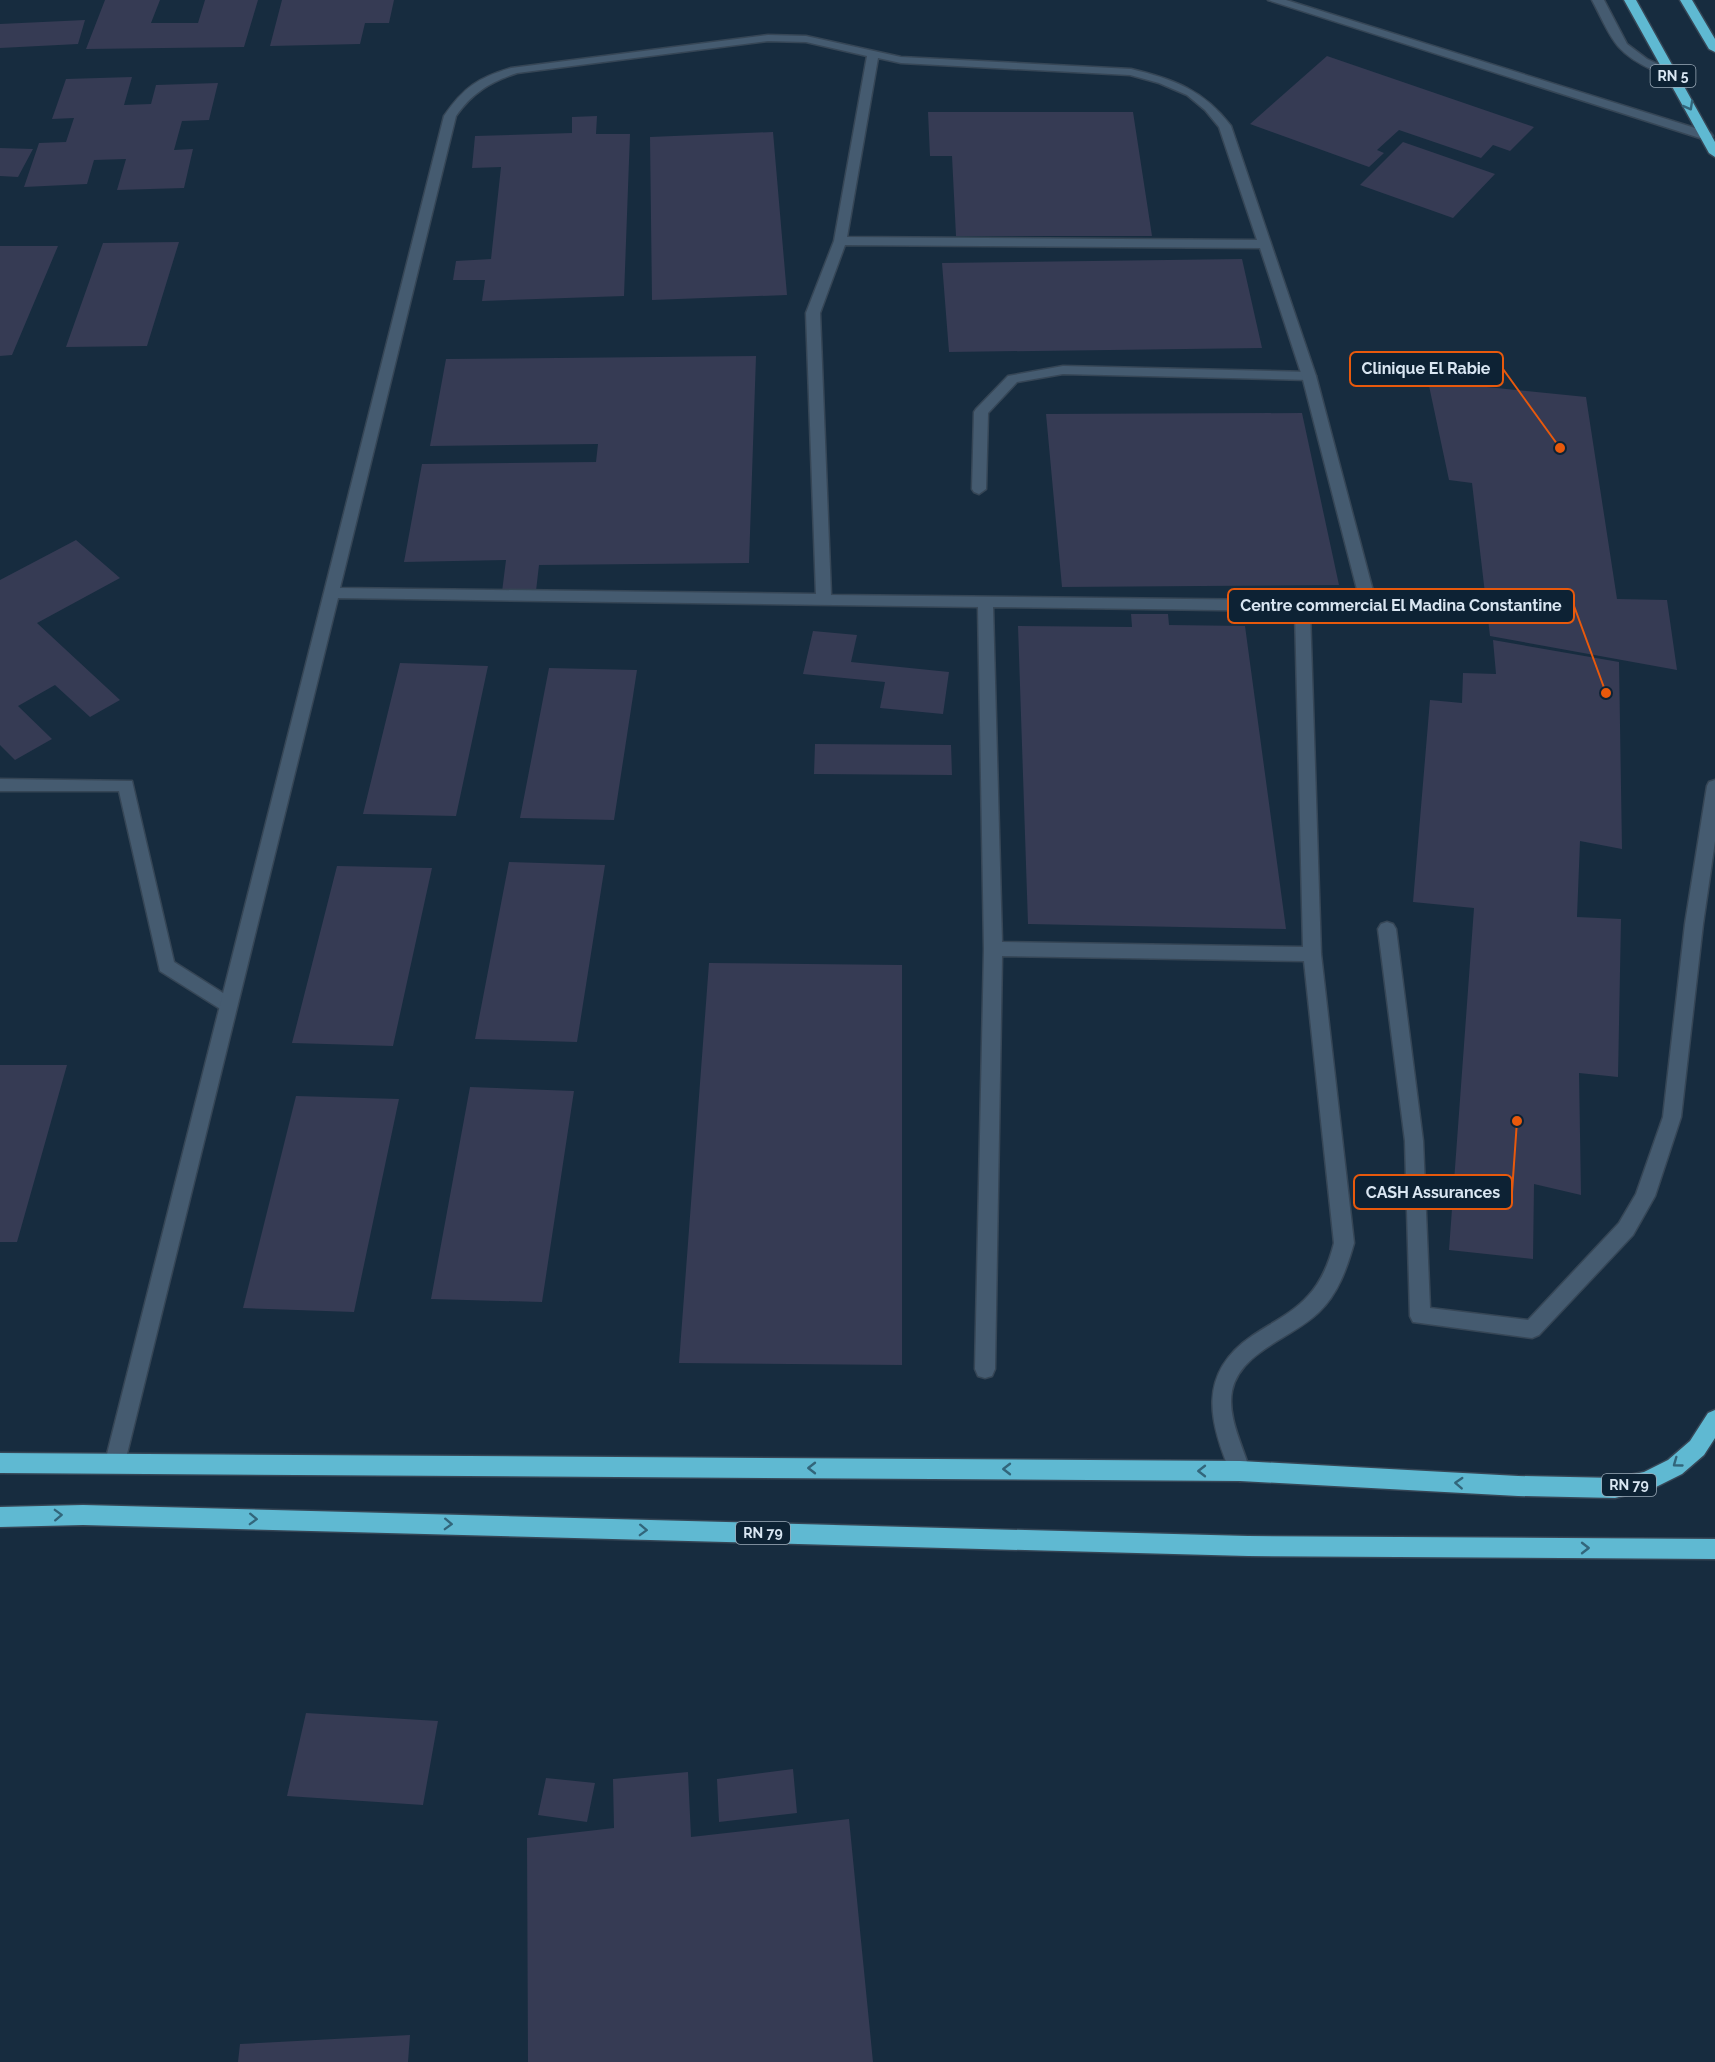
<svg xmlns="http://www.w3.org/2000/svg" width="1715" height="2062" font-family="Raleway,sans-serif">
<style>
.building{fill:#363b54}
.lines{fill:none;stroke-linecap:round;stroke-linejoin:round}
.lane-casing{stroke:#364656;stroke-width:3}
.street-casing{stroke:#364656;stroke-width:3}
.highway-casing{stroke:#364656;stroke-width:3}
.lane{fill:#455b70;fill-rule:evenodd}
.street{fill:#455b70;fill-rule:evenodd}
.highway{fill:#5fb9d2;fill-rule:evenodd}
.oneway{stroke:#32667b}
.labels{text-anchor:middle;stroke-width:5;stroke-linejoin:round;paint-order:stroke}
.shield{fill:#0d2234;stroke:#9cabb9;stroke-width:1.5}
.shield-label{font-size:14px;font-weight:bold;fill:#d9e6f2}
.leader{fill:none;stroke:#e8590c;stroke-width:2}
.callout-dot{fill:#e8590c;stroke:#0d2234;stroke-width:2}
.callout{fill:#0d2234;stroke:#e8590c;stroke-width:2}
.callout-label{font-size:16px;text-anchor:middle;font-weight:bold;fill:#d9e6f2}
</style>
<rect width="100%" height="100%" fill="#172c3f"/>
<path class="building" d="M105,0h55l-9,23h47l7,-23h53l-14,47 -158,2z
M282,0h112l-5,23h-24l-5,21 -90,2z
M85,20l-7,24 -78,4v-24z
M1327,56l207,71 -24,24 -17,-6 -12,13 -82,-28 -22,20 7,3 -15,14 -119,-43z
M132,77l-8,28 27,-1 5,-19 62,-2 -9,37 -27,1 -8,29 19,-1 -9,39 -67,2 9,-31 -32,1 -7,24 -63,3 15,-44 27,-1 8,-24 -22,1 14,-40z
M928,112h205l19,124h-196l-4,-80h-22z
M597,116l-1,18h34l-6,162 -142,5 3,-21h-32l3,-19 35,-2 10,-92 -29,1 3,-32 97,-3v-16z
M773,132l14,163 -135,5 -2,-163z
M1403,142l92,32 -42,44 -93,-33z
M0,148l33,1 -15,28 -18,-1z
M179,242l-32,104 -81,1 37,-104z
M0,246h58l-46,109 -12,1z
M1242,259l20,89 -313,4 -7,-89z
M756,356l-7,207 -210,2 -3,26 -34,1 4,-32 -102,2 18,-98 174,-2 2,-18 -168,2 16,-87z
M1428,381l158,16 31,202 50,1 10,70 -187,-34 -18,-153 -23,-3z
M1302,413l37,172 -277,2 -16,-173z
M76,540l44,38 -83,45 83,77 -30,17 -35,-32 -37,21 34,33 -37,21 -15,-15v-165z
M1131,614h37l1,11 76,1 41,303 -258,-5 -10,-298 114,1z
M813,631l44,4 -6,27 98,10 -6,42 -63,-6 5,-26 -82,-8z
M1493,640l126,22 3,187 -42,-8 -3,76 44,2 -3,158 -39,-4 2,122 -47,-11 -1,75 -84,-9 25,-342 -61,-6 17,-202 32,3 1,-30 33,1z
M400,663l88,3 -32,150 -93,-2z
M549,668l88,2 -23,150 -94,-2z
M815,744l136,1 1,30 -138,-1z
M509,862l96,3 -28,177 -102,-3z
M337,866l95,2 -39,178 -101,-3z
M709,963l193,2v400l-223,-2z
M0,1065h67l-50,177h-17z
M470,1087l104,4 -32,211 -111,-3z
M296,1096l103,3 -45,213 -111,-4z
M306,1713l132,8 -15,84 -136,-9z
M793,1769l4,44 -78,9 -2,-43z
M688,1772l3,65 158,-18 24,243h-345l-1,-224 87,-10 -1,-49z
M546,1778l49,5 -8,39 -49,-7z
M410,2035l-2,27h-170l2,-18z"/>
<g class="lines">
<g class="lane-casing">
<path id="lane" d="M1592,0h12l23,44 20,15 28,13v4c-8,2 -15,-3 -22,-6 -40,-18 -42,-34 -61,-70z
M1063,366l246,6 7,4 -7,4 -246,-6 -46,8 -29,31 -2,76 -7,5 -5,-2 -2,-3 2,-77 2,-3 32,-33z
M0,779l132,2 42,181 60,38 3,5 -3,5 -6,2 -6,-2 -62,-39 -41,-180h-119z
M1715,780v61l-12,83 -22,193 -26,79 -22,39 -94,100 -7,3 -119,-16 -3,-6 -5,-175 -27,-212 3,-5 6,-2 6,2 3,5 27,212 7,167 98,12 91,-97 17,-29 27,-77 22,-193 22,-138 2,-4z"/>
</g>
<g class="street-casing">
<path id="street" d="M1268,0h18l425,133 2,3 -2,3h-8z
M768,35l38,1 95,21 230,12c42,10 73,21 100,57l85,250 61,230 -8,5h-59l11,343 33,289c-7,25 -16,51 -35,69 -26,26 -79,39 -87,79 -5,26 11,55 18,80l-3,7 -7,3 -7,-3c-24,-54 -37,-104 19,-142 19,-13 41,-23 56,-40 14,-15 21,-33 26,-53l-30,-282 -302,-5 -7,413 -3,7 -7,2 -7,-2 -3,-7 9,-420 -6,-342 -640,-9 -213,864 -3,7 -7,3 -7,-3 -3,-7 339,-1346c20,-29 34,-38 67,-48zM768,41l38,1 61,14 -33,185 -28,72 10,281 -476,-6 116,-472c16,-23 34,-34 61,-43zM878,58l23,5 229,12 29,8 28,12 18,15 14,17 38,113 -410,-3zM845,245l415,3 42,128 58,225 -529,-6 -11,-282zM993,607l302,4 8,336 -301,-5z"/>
</g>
<g class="highway-casing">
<path id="highway" d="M1624,0h12l79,142v15l-6,-4z
M1680,0h12l23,39v13l-6,-3z
M1715,1410v28l-11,17 -22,19 -28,14 -39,10 -97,-2 -278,-15 -1240,-8v-20l1240,8 278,15 97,2 29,-6 24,-12 22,-19 18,-28z
M83,1505l1165,31 467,3v20l-467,-3 -1165,-31 -83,2v-20z"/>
</g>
<use href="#lane" class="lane"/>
<use href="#street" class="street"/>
<use href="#highway" class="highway"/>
</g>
<defs><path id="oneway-chevron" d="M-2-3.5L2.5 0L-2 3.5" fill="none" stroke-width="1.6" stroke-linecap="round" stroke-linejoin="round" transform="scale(1.5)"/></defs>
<g class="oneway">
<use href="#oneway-chevron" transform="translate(1689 106) rotate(61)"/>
<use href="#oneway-chevron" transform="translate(1677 1463) rotate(144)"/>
<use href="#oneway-chevron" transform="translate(812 1468) rotate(-180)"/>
<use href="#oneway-chevron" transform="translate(1007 1469) rotate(-180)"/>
<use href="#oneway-chevron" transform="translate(1202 1471) rotate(-180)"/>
<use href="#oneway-chevron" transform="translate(1459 1483) rotate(-177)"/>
<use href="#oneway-chevron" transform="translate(58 1515) rotate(-2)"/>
<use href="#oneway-chevron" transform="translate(253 1519) rotate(2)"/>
<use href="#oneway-chevron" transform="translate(448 1524) rotate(2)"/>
<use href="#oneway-chevron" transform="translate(643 1530) rotate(2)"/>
<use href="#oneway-chevron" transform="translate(1585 1548)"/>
</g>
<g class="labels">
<g class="shield">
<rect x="1650.5" y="65" width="45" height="22" rx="4.5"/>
<rect x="1602" y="1474" width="54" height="22" rx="4.5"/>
<rect x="736" y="1522" width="54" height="22" rx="4.5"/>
</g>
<g class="shield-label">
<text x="1673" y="81">RN 5</text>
<text x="1629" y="1490">RN 79</text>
<text x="763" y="1538">RN 79</text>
</g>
</g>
<path class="leader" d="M1560 448L1503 369M1606 693L1574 606M1517 1121L1512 1192"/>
<g class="callout-dot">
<circle cx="1560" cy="448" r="6"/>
<circle cx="1606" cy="693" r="6"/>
<circle cx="1517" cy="1121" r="6"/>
</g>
<g class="callout">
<rect x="1350" y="352" width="153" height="34" rx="6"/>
<rect x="1228" y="589" width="346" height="34" rx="6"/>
<rect x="1354" y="1175" width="158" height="34" rx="6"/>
</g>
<g class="callout-label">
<text x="1426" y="374">Clinique El Rabie</text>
<text x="1401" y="611">Centre commercial El Madina Constantine</text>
<text x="1433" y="1198">CASH Assurances</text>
</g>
</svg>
